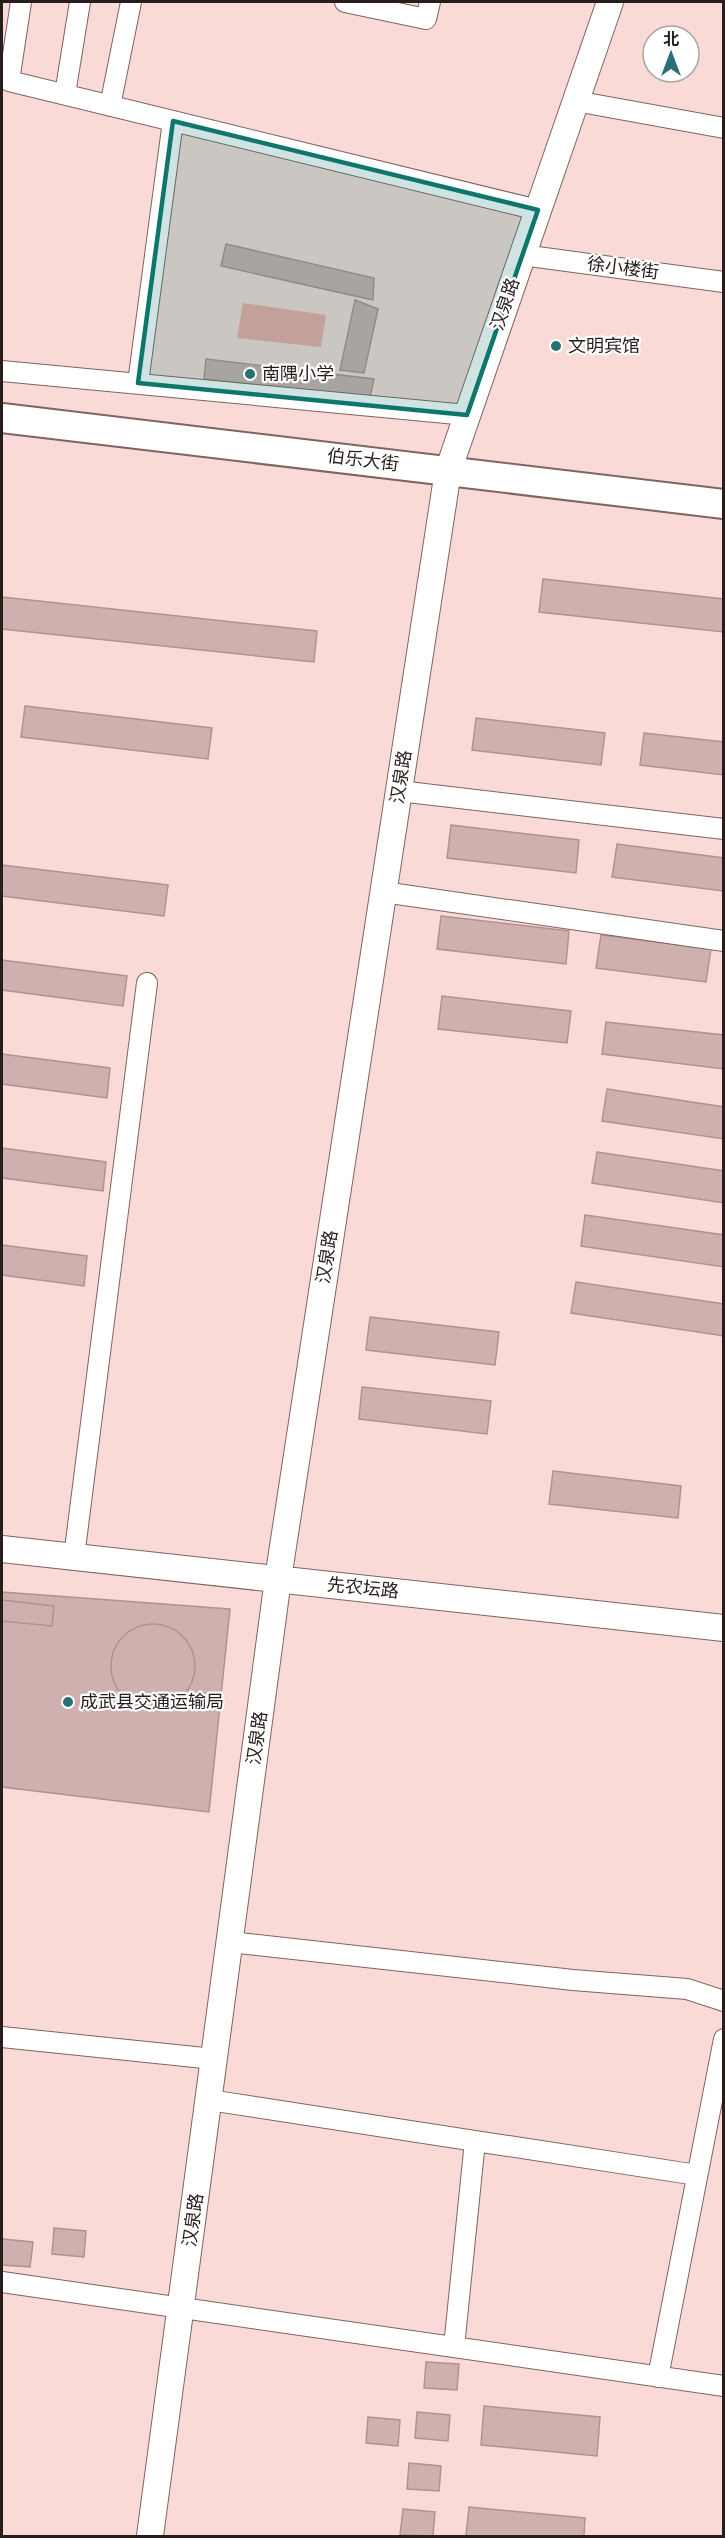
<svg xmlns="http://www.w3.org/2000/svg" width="725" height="2538" font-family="Arial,'Noto Sans SC',sans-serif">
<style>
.green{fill:#f1aaa5}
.building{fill:#ceb0ae;stroke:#b09391;stroke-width:1.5}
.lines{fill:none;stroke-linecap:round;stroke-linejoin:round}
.minor-casing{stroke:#7f6462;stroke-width:22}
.tertiary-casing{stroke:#7f6462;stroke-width:28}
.secondary-casing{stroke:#7f6462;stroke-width:32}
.minor{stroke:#fff;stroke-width:20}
.tertiary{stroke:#fff;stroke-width:26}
.secondary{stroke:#fff;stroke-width:28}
.marked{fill:#0f766e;fill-opacity:0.2;stroke:#0f766e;stroke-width:4.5;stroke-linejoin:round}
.poi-dot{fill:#277177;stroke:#fff;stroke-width:2}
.labels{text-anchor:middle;stroke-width:4.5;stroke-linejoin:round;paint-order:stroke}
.street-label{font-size:18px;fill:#281d1c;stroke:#fff}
.poi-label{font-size:18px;fill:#281d1c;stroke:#fff;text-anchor:start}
</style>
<rect width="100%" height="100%" fill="#f9dad7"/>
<path class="green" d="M243,303l83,12 -5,32 -84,-9z"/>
<path class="building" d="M226,244l148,34 -1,22 -152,-34z
M355,300l23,9 -14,64 -24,-3z
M206,359l168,20 -4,18 -166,-18z
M543,579l181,20v33l-185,-20z
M2,597l315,34 -3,31 -312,-33z
M25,706l187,22 -4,31 -187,-22z
M476,718l129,15 -4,32 -129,-15z
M644,733l80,9v33l-84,-10z
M451,825l128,15 -3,33 -129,-15z
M617,844l107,14 -1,33 -111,-14z
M2,865l166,20 -4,31 -162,-20z
M441,916l128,15 -3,33 -129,-15z
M601,935l110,14 -5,33 -110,-14z
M2,960l125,16 -4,30 -121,-16z
M442,996l129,15 -4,32 -129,-14z
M606,1022l118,13v34l-122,-15z
M2,1054l108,14 -3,30 -105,-14z
M607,1089l117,18v32l-122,-18z
M2,1148l104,14 -3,29 -101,-13z
M597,1152l127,19v32l-132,-20z
M585,1215l139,20v32l-143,-21z
M2,1245l85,11 -3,30 -82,-11z
M576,1282l148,22v32l-153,-23z
M370,1317l129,15 -4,33 -129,-15z
M362,1387l129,14 -4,33 -128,-15z
M553,1471l128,15 -3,32 -129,-14z
M2,1592l228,17 -21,203 -207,-25z
M2,1600l52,6 -2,20 -50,-5z
M111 1666a42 42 0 1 1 84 0a42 42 0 1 1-84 0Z
M54,2228l32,3 -2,26 -32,-3z
M2,2239l31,3 -3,25 -28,-2z
M426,2362l33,2 -2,26 -33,-2z
M484,2406l116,11 -3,39 -116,-11z
M417,2412l33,3 -2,26 -33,-3z
M368,2417l32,3 -2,26 -32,-3z
M409,2463l32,3 -2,25 -32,-2z
M469,2507l116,11 -1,18h-118z
M403,2509l32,3 -2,24 -33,-1z"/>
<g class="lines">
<g class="minor-casing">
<path id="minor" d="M21,2l-12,79 529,129
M345,2l81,17 4,-17
M65,94l15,-92
M575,101l149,27
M110,106l21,-104
M522,255l202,27
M2,371l465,44
M138,383l35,-262
M399,791l325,38
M383,892l341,49
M74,1557l73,-574
M230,1942l343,38 114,9 37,12
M2,2037l212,22
M209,2100l488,75
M2,2282l722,104
M454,2347l21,-206
M658,2377l66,-338"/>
</g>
<g class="tertiary-casing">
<path id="tertiary" d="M2,1549l722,79
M150,2536l128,-957 170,-1108 162,-469"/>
</g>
<g class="secondary-casing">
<path id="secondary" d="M2,418l722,86"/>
</g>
<use href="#minor" class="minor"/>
<use href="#tertiary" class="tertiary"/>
<use href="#secondary" class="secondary"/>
</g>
<path class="marked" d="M173,121l365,89 -71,205 -329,-32z"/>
<g class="poi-dot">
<circle cx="556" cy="346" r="6"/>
<circle cx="250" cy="374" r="6"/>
<circle cx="68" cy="1702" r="6"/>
</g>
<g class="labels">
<g class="street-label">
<text transform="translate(623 268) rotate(7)" y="6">徐小楼街</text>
<text transform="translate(505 304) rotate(-71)" y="6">汉泉路</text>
<text transform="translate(363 460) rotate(7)" y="6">伯乐大街</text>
<text transform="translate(401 777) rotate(-81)" y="6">汉泉路</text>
<text transform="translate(327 1257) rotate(-81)" y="6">汉泉路</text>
<text transform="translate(363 1588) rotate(6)" y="6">先农坛路</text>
<text transform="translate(257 1738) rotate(-82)" y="6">汉泉路</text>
<text transform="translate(193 2220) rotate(-82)" y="6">汉泉路</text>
</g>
<g class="poi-label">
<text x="568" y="352">文明宾馆</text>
<text x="262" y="380">南隅小学</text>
<text x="80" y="1708">成武县交通运输局</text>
</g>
</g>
<rect width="725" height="2538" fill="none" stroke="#281d1c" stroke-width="6"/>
<g transform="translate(671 54)"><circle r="28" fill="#ffffff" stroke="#a9a5a4" stroke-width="1.5"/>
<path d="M0-4.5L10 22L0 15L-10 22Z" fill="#277177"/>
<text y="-9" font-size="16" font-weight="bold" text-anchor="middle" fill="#281d1c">北</text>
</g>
</svg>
